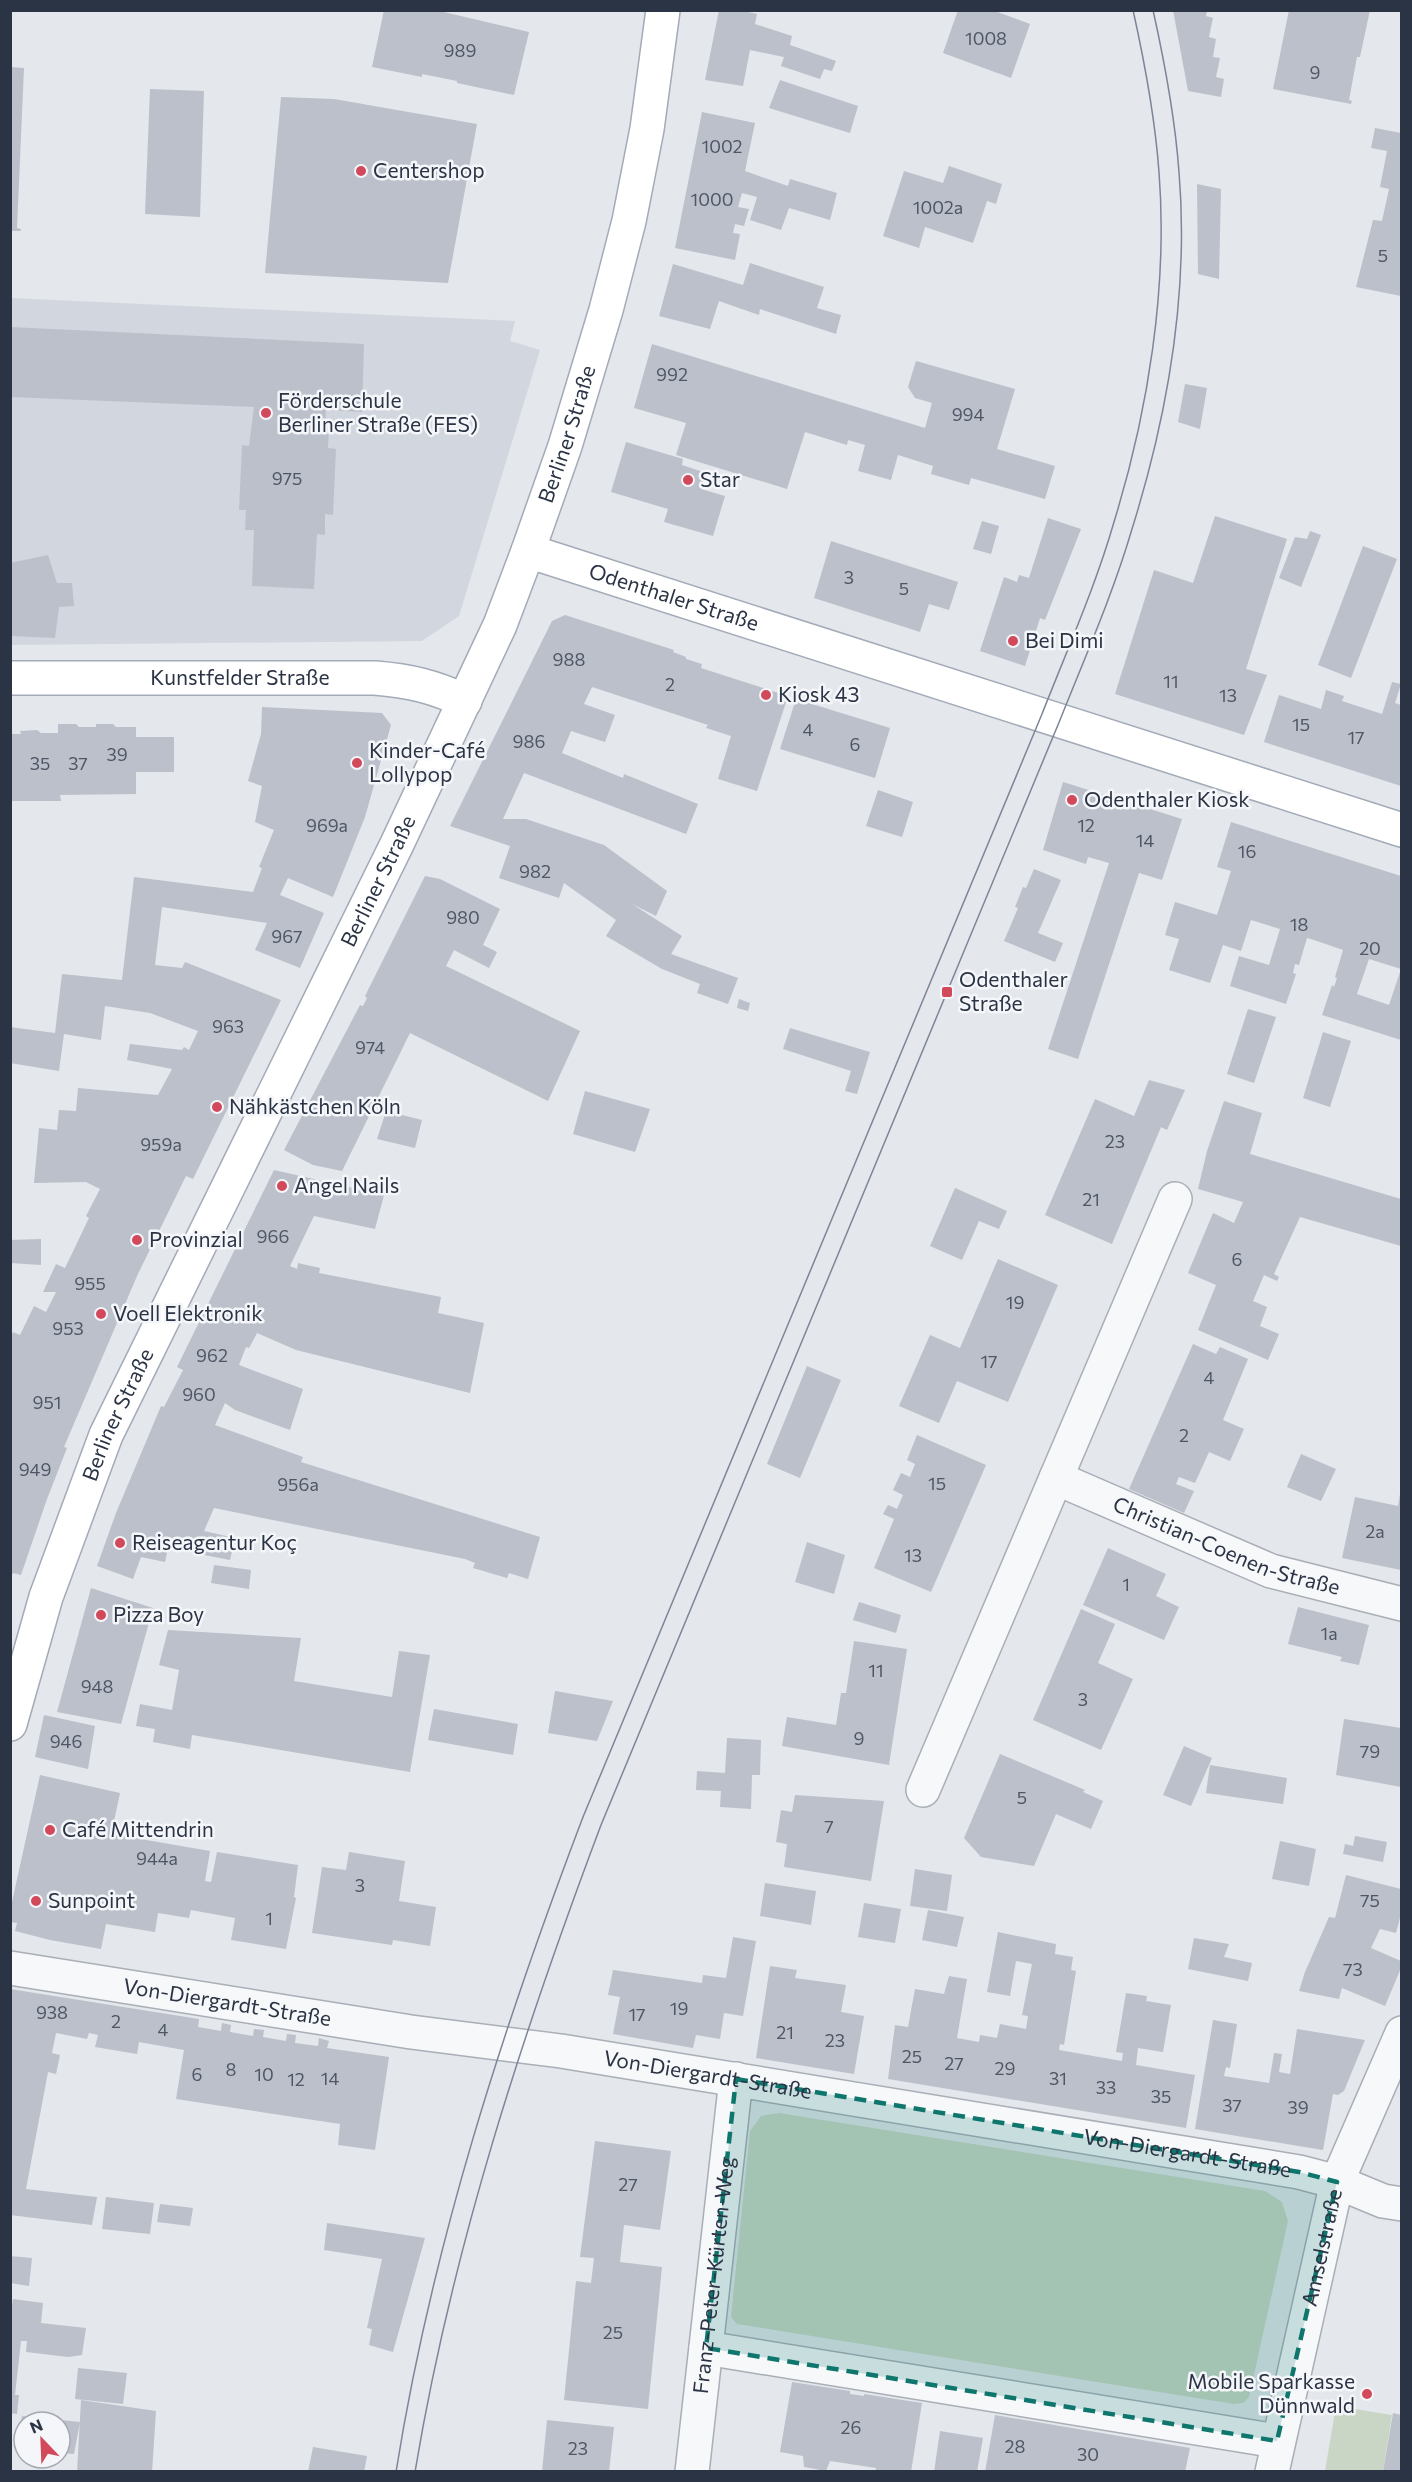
<svg xmlns="http://www.w3.org/2000/svg" width="1412" height="2482" font-family="Commissioner,sans-serif">
<style>
.built{fill:#d2d6de}
.green{fill:#c9d6c5}
.building{fill:#bbc0ca;fill-rule:evenodd}
.lines{fill:none;stroke-linecap:round;stroke-linejoin:round}
.minor-casing{stroke:#a9aeb7;stroke-width:36}
.major-casing{stroke:#a3abb8;stroke-width:36}
.minor{stroke:#f7f8fa;stroke-width:33}
.major{stroke:#fff;stroke-width:33}
.tram{stroke:#7d8696;stroke-width:1.5}
.marked{fill:#0f766e;fill-opacity:0.2;stroke:#0f766e;stroke-width:4.5;stroke-dasharray:12 8;stroke-linejoin:round}
.poi-dot{fill:#d1495b;stroke:#f4f6f9;stroke-width:2}
.labels{text-anchor:middle;stroke-width:5;stroke-linejoin:round;paint-order:stroke}
.number-label{font-size:18px;fill:#4f5766}
.poi-label{font-size:21px;fill:#2b3445;stroke:#f4f6f9;text-anchor:start}
.street-label{font-size:21px;fill:#2b3445;stroke:#f4f6f9}
</style>
<rect width="100%" height="100%" fill="#e4e7ec"/>
<path class="built" d="M11,298l504,23 -5,20 30,9 -81,266 -37,25 -411,4z"/>
<path class="green" d="M779,2113l486,78 17,11 6,19 -39,176 -6,6 -9,1 -497,-80 -6,-7 19,-186 11,-15z
M1336,2406l56,9 -9,56h-58z"/>
<path class="building" d="M384,10h51l94,22 -15,63 -57,-12v-2l-35,-7v3l-50,-10z
M719,10h20l18,4 -2,10 37,12 -2,9 46,16 -4,10 -8,-2 -4,10 -39,-13 3,-9 -34,-7 -7,36 -38,-6z
M958,10h34l38,14 -19,54 -68,-25z
M1173,10h34l-1,6 7,2 -4,19 7,2 -3,18 7,1 -4,19 8,2 -3,18 -33,-6z
M1289,10h81l-10,47h-3l-8,43 3,1 -1,3 -78,-15z
M10,67l14,1 -7,160 4,1v2h-11z
M780,80l78,26 -8,27 -81,-25z
M150,89l54,2 -4,126 -55,-3z
M281,97l53,2 143,25 -29,159 -183,-10z
M702,112l53,11 -10,48 43,15 2,-7 47,14 -7,27 -41,-12 -8,22 -31,-10 7,-23 -15,-4 -4,14 11,2 -5,17 -9,-2 -2,9 7,1 -5,26 -60,-12z
M1375,128l26,5v163l-45,-9 17,-67 9,1 7,-32 -9,-2 7,-36 -16,-3z
M949,166l53,18 -6,20 -9,-3 -14,42 -48,-16 -6,21 -36,-12 21,-65 39,12z
M1197,184l24,5 -2,90 -21,-5z
M750,263l74,24 -7,21 24,7 -5,19 -76,-25 -1,6 -40,-14 -9,28 -51,-13 14,-52 70,21z
M10,327l354,17 -2,68 -36,-2 -1,18h4l-1,20 8,1 -3,66 -8,-1v21l-8,-1 -3,55 -62,-3 2,-56h-9l1,-20h-7l3,-65 7,1 5,-39 -244,-10z
M652,344l273,84 7,-25 -17,-5 -7,-11 8,-26 99,28 -18,60 58,17 -10,33 -74,-21 -2,7 -38,-11 2,-8 -35,-11 -7,25 -33,-9 7,-26 -17,-5 -1,5 -42,-13 -18,57 -111,-34 10,-32 -52,-15z
M1185,384l22,4 -7,41 -22,-7z
M626,442l57,17 -1,6 24,8 -5,16 24,7 -12,40 -49,-14 4,-13 -57,-17z
M1215,516l72,23 -41,130 21,6 -23,60 -129,-41 39,-124 39,13z
M1048,518l33,11 -36,91 -5,-2 -15,48 -45,-15 24,-74 13,5 2,-7 10,3z
M982,521l17,5 -8,28 -18,-5z
M1310,531l11,4 -20,52 -22,-9 16,-41 12,2z
M831,541l127,41 -9,28 -20,-6 -9,28 -106,-34z
M1363,546l34,13 -46,119 -33,-13z
M48,555l9,28h15l2,23 -15,1 -4,31 -45,-2v-73z
M565,615l109,35 -1,2 13,5v2l16,5 -1,4 87,28 -31,95 -39,-12 13,-43 -25,-8 2,-3 -116,-38 -8,17 31,11 -10,27 -34,-11 -9,22 61,25 1,-4 74,30 -12,30 -162,-61 -21,46h23l78,26 63,46 -11,25 -24,-12 50,32 -11,18 67,24 -10,26 -31,-11 3,-9 -38,-15 -56,-33 10,-16 -52,-37 -5,15 -60,-20 11,-32 -60,-20 102,-205z
M1392,682l9,2 -6,19 6,2v81l-137,-44 15,-47 42,14 5,-19 18,6 -2,5 40,13z
M796,699l94,29 -15,50 -95,-29z
M262,707l120,6 9,12 -26,92 -32,80 -45,-19 -8,17 44,18 -24,55 -45,-18 12,-27 -105,-16 -7,58 27,3 3,-6 96,38 -88,179 -7,-3 -49,100 -73,171 3,1 -20,51 -26,76 -8,-2 -3,6v-238l3,-9 7,3 14,-29 12,6 10,-20h-13l13,-28 9,4 24,-50 -3,-2 14,-27 -14,-7 -52,1 5,-55 18,2 2,-20 17,1 2,-23 80,7 14,-26 -45,-9 3,-16 52,6 2,-3 5,3 9,-19 -48,-18 -45,-7 -4,34 -37,-6 -5,37 -49,-8v-36l45,6 7,-59 60,6 12,-103 119,15 9,-24 -3,-1 15,-37 -19,-8 7,-36 -14,-5 13,-47z
M58,724h18l3,3h17v-3h17l3,3h20v10h38v35h-38v22l-76,1 1,6h-51v-67h11l-1,-3 17,-1 4,3h17z
M1063,782l119,37 -20,61 -23,-7 -61,186 -30,-10 61,-186 -21,-6 -2,7 -43,-14z
M878,790l35,12 -11,35 -36,-11z
M1231,822l170,54v164l-79,-25 10,-30 2,2 3,-9 -2,-1 8,-27 -26,-9 -10,-3 -8,27 -4,-1 -2,9 3,1 -10,30 -56,-18 9,-30 30,9 11,-36 -29,-9 -10,31 -18,-6 -13,38 -41,-13 10,-31 -14,-4 10,-33 42,13 14,-44 -14,-4zM1369,959l32,10 -12,36 -32,-11z
M1034,869l27,11 -23,53 25,10 -8,19 -51,-21 14,-33 -3,-1 8,-20 3,1z
M425,876l15,3 60,30 -17,36 14,7 -8,16 -35,-18 -8,16 134,65 -32,70 -138,-68 -68,138 -29,-6 -29,-15 76,-145 3,1 4,-8 -2,-2z
M739,999l11,4 -2,8 -11,-3z
M1248,1009l28,8 -22,66 -27,-9z
M790,1028l80,24 -13,42 -12,-3 6,-20 -68,-22z
M1323,1032l28,9 -21,66 -27,-9z
M1149,1080l36,10 -18,40 -6,-3 -49,117 -67,-29 50,-116 39,17z
M585,1091l65,18 -15,43 -62,-18z
M1224,1101l38,12 -12,41 151,45v47l-101,-29 -26,57 5,3 -2,4 -13,-6 -11,26 14,6 -7,19 19,8 -11,26 -70,-30 18,-45 -28,-12 25,-60 21,10 9,-21 -45,-13 9,-38z
M386,1111l36,9 -7,28 -38,-9z
M274,1170l110,25 -9,34 -61,-13 -24,50 7,3 1,-6 22,5 -1,5 122,24 -3,16 46,10 -14,70 -174,-43 -39,-17 -8,15 -3,-1 -7,18 64,24 -13,41 -55,-20 -10,-7 -10,22 88,32 -2,5 239,75 -12,42 -19,-6 -2,5 -34,-10 2,-5 -10,-4 -251,-51 -10,23 31,7 -5,22 -62,-12 -3,14 -24,-5 -8,22 -36,-13 19,-53 45,-107 3,1 19,-37 -6,-3z
M955,1188l52,23 -8,18 -20,-8 -17,39 -32,-14z
M41,1239v26l-31,-2v-23z
M998,1259l60,26 -50,117 -51,-21 -18,42 -40,-17 31,-71 30,13z
M1193,1344l23,10 4,-7 28,12 -25,61 21,9 -14,32 -21,-9 -14,31 -16,-6 -3,7 18,7 -10,22 -55,-24z
M807,1366l34,14 -41,98 -33,-14z
M917,1435l69,30 -55,127 -57,-24 20,-49 -11,-5 5,-9 9,4 6,-14 -10,-5 8,-17 9,4 5,-13 -8,-4z
M1301,1454l35,15 -15,32 -34,-14z
M1400,1494l1,76 -59,-12 13,-61 43,9z
M807,1542l38,13 -11,39 -39,-12z
M1108,1548l58,26 -10,22 23,11 -15,33 -81,-35z
M214,1565l37,5 -2,19 -38,-6z
M91,1588l62,20 -32,116 -64,-12z
M859,1602l42,13 -5,18 -43,-13z
M1298,1607l71,18 -10,40 -19,-4 2,-4 -54,-13z
M1081,1609l34,15 -17,39 35,16 -32,71 -68,-30z
M168,1630l133,8 -7,43 98,16 7,-46 31,4 -20,117 -218,-37 -2,14 -37,-7 2,-13 -19,-3 4,-22 32,6 7,-40 -20,-5z
M854,1641l53,8 -18,116 -107,-19 5,-29 49,8 5,-32h5z
M555,1691l58,10 -16,40 -49,-8z
M434,1709l84,15 -5,31 -85,-15z
M44,1715l51,11 -7,43 -53,-12z
M1344,1719l57,9v59l-65,-12z
M727,1738l34,2 -1,35h-8l-1,34 -31,-2 1,-16 -25,-1 1,-19 28,2z
M1184,1746l28,12 -21,48 -28,-11z
M1000,1754l85,36 -2,2 20,9 -12,28 -35,-15 -22,52 -53,-9 -17,-19z
M1210,1765l77,13 -4,26 -77,-11z
M40,1775l80,18 -7,33 17,3 -1,8 81,14 -5,30 6,1 6,-30 81,13 -4,32 2,1 -10,51 -55,-9 4,-22 -44,-8 -2,8 -31,-5 -3,19 -49,-8 -5,25 -51,-9 -35,-9 2,-8 -7,-1v-11z
M795,1795l89,6 -13,80 -87,-14 3,-23 -11,-2 5,-32 11,2z
M1355,1836l32,6 -4,20 -40,-8 2,-10 8,2z
M1280,1841l36,8 -7,37 -37,-7z
M349,1852l56,9 -6,40 37,6 -6,39 -37,-6 -1,5 -80,-12 10,-66 24,3z
M915,1869l37,6 -5,36 -37,-5z
M1346,1875l55,14v25l-5,19 -16,-4 -9,19 30,13v7l-16,38 -43,-18 -3,11 -40,-8 6,-19 24,-55 6,1z
M765,1883l51,8 -5,34 -51,-9z
M864,1903l37,6 -6,34 -37,-6z
M928,1910l36,7 -7,30 -35,-7z
M998,1932l58,12 -1,10 18,3 -2,13 5,1 -12,74 -4,-1 -1,6 63,11 1,-8 -7,-1 10,-59 21,3 -1,5 25,4 -8,47 -25,-4 -2,17 59,10 -9,53 -298,-49 7,-54 13,2 7,-38 29,5 5,-18 18,3 -10,59 22,4 1,-7 17,3 3,-14 26,5 2,-13 -6,-1 10,-51 -16,-3 -6,35 -23,-4z
M733,1937l23,4 -13,75 -19,-3 -4,26 -24,-4 -3,13 -80,-14 7,-37 -12,-2 5,-25 89,13 1,-8 23,3z
M1194,1938l35,6 -5,13 28,6 -4,18 -60,-12z
M770,1966l27,4 -2,8 51,7 -5,27 23,4 -10,58 -98,-16z
M10,1989l189,30 -1,8 23,4 1,-8 9,2 -1,7 23,4 1,-7 10,1 -1,7 23,4 1,-7 9,1 -1,8 23,3 1,-8 10,3 -2,7 62,9 -14,93 -37,-5 2,-21 -164,-25 8,-49 -45,-8 -2,12 -42,-7 3,-12 -9,-2 -2,6 -31,-6 -4,20 8,2 -4,19 -8,-2 -22,117 71,8 -5,28 -82,-10z
M1213,2020l24,4 -7,44 -4,-1 -2,9 45,7 5,-30 8,1 -3,18 11,2 7,-45 68,11 -21,51 -6,4 -5,-1 -10,56 -128,-21z
M595,2141l76,10 -11,79 -36,-5 -4,37 42,5 -14,142 -84,-9 12,-119 15,2 3,-25 -14,-1z
M106,2197l48,6 -4,31 -48,-5z
M160,2204l33,4 -3,18 -33,-4z
M327,2223l98,15 -32,114 -24,-7 3,-16 -5,-1 15,-69 -58,-9z
M10,2256l22,2 -3,28 -19,-3z
M13,2299l30,4 -2,20 45,5 -4,27 -14,2 -42,-5 1,-11h-6l-6,54h4l-2,19 -7,-1v-94z
M78,2368l49,5 -4,31 -48,-5z
M792,2382l58,9v3l14,2v-2l58,9 -11,69h-35v-4l-46,-7 -4,10 -22,-4 -1,-11 -23,-4z
M81,2400l75,11 -4,61h-75z
M1393,2413l8,2v57h-18z
M995,2415l195,33 -5,24h-200z
M22,2416l58,6 -6,32 -14,-1v-31h-36v27l-6,-1z
M547,2420l67,7 -5,45h-67z
M940,2431l43,7 -6,34h-43z
M313,2447l54,9 -3,16h-56z"/>
<g class="lines">
<g class="minor-casing">
<g id="minor">
<path id="s1" d="M1056,1478l215,93 131,33"/>
<path d="M923,1790l252,-591"/>
<path id="s2" d="M10,1968l401,64 150,19 738,121 38,10 46,19 19,3"/>
<path d="M706,2348l571,93"/>
<path id="s3" d="M692,2472l44,-393"/>
<path id="s4" d="M1272,2472l65,-290 65,-149"/>
</g>
</g>
<g class="major-casing">
<g id="major">
<path id="s5" d="M528,551l874,279"/>
<path id="s6" d="M10,678h365c35,3 57,8 90,23"/>
<path id="s7" d="M10,1724l36,-127 60,-162 291,-591 103,-219 28,-74 37,-105 41,-136 23,-89 18,-92 16,-119"/>
</g>
</g>
<use href="#minor" class="minor"/>
<use href="#major" class="major"/>
<path class="tram" d="M396,2472c36,-226 106,-442 187,-655l459,-1103c25,-64 53,-126 72,-192 34,-110 54,-235 45,-350 -4,-55 -14,-108 -26,-162
M415,2472c37,-223 107,-437 186,-647l459,-1105c25,-63 53,-126 72,-191 36,-115 57,-237 47,-357 -4,-55 -14,-108 -26,-162"/>
</g>
<path class="marked" d="M736,2079l563,93 38,10 -60,259 -571,-93z"/>
<g class="poi-dot">
<circle cx="361" cy="171" r="6"/>
<circle cx="266" cy="413" r="6"/>
<circle cx="688" cy="480" r="6"/>
<circle cx="1013" cy="641" r="6"/>
<circle cx="766" cy="695" r="6"/>
<circle cx="357" cy="763" r="6"/>
<circle cx="1072" cy="800" r="6"/>
<rect x="941" y="986" width="12" height="12" rx="3"/>
<circle cx="217" cy="1107" r="6"/>
<circle cx="282" cy="1186" r="6"/>
<circle cx="137" cy="1240" r="6"/>
<circle cx="101" cy="1314" r="6"/>
<circle cx="120" cy="1543" r="6"/>
<circle cx="101" cy="1615" r="6"/>
<circle cx="50" cy="1830" r="6"/>
<circle cx="36" cy="1901" r="6"/>
<circle cx="1367" cy="2394" r="6"/>
</g>
<g class="labels">
<g class="number-label">
<text x="986" y="45">1008</text>
<text x="460" y="57">989</text>
<text x="1315" y="79">9</text>
<text x="722" y="153">1002</text>
<text x="712" y="206">1000</text>
<text x="938" y="214">1002a</text>
<text x="1383" y="262">5</text>
<text x="672" y="381">992</text>
<text x="968" y="421">994</text>
<text x="287" y="485">975</text>
<text x="849" y="584">3</text>
<text x="904" y="595">5</text>
<text x="569" y="666">988</text>
<text x="1171" y="688">11</text>
<text x="670" y="691">2</text>
<text x="1228" y="702">13</text>
<text x="1301" y="731">15</text>
<text x="808" y="736">4</text>
<text x="1356" y="744">17</text>
<text x="529" y="748">986</text>
<text x="855" y="751">6</text>
<text x="117" y="761">39</text>
<text x="40" y="770">35</text>
<text x="78" y="770">37</text>
<text x="327" y="832">969a</text>
<text x="1086" y="832">12</text>
<text x="1145" y="847">14</text>
<text x="1247" y="858">16</text>
<text x="535" y="878">982</text>
<text x="463" y="924">980</text>
<text x="1299" y="931">18</text>
<text x="287" y="943">967</text>
<text x="1370" y="955">20</text>
<text x="228" y="1033">963</text>
<text x="370" y="1054">974</text>
<text x="1115" y="1148">23</text>
<text x="161" y="1151">959a</text>
<text x="1091" y="1206">21</text>
<text x="273" y="1243">966</text>
<text x="1237" y="1266">6</text>
<text x="90" y="1290">955</text>
<text x="1015" y="1309">19</text>
<text x="68" y="1335">953</text>
<text x="212" y="1362">962</text>
<text x="989" y="1368">17</text>
<text x="1209" y="1384">4</text>
<text x="199" y="1401">960</text>
<text x="47" y="1409">951</text>
<text x="1184" y="1442">2</text>
<text x="35" y="1476">949</text>
<text x="937" y="1490">15</text>
<text x="298" y="1491">956a</text>
<text x="1375" y="1538">2a</text>
<text x="913" y="1562">13</text>
<text x="1126" y="1591">1</text>
<text x="1329" y="1640">1a</text>
<text x="876" y="1677">11</text>
<text x="97" y="1693">948</text>
<text x="1083" y="1706">3</text>
<text x="859" y="1745">9</text>
<text x="66" y="1748">946</text>
<text x="1370" y="1758">79</text>
<text x="1022" y="1804">5</text>
<text x="829" y="1833">7</text>
<text x="157" y="1865">944a</text>
<text x="360" y="1892">3</text>
<text x="1370" y="1907">75</text>
<text x="269" y="1925">1</text>
<text x="1353" y="1976">73</text>
<text x="679" y="2015">19</text>
<text x="52" y="2019">938</text>
<text x="637" y="2021">17</text>
<text x="116" y="2028">2</text>
<text x="163" y="2036">4</text>
<text x="785" y="2039">21</text>
<text x="835" y="2047">23</text>
<text x="912" y="2063">25</text>
<text x="954" y="2070">27</text>
<text x="1005" y="2075">29</text>
<text x="231" y="2076">8</text>
<text x="197" y="2081">6</text>
<text x="264" y="2081">10</text>
<text x="330" y="2085">14</text>
<text x="1058" y="2085">31</text>
<text x="296" y="2086">12</text>
<text x="1106" y="2094">33</text>
<text x="1161" y="2103">35</text>
<text x="1232" y="2112">37</text>
<text x="1298" y="2114">39</text>
<text x="628" y="2191">27</text>
<text x="613" y="2339">25</text>
<text x="851" y="2434">26</text>
<text x="1015" y="2453">28</text>
<text x="578" y="2455">23</text>
<text x="1088" y="2461">30</text>
</g>
<g class="poi-label">
<text x="373" y="178">Centershop</text>
<text x="278" y="408">Förderschule<tspan x="278" dy="24">Berliner Straße (FES)</tspan></text>
<text x="700" y="487">Star</text>
<text x="1025" y="648">Bei Dimi</text>
<text x="778" y="702">Kiosk 43</text>
<text x="369" y="758">Kinder-Café<tspan x="369" dy="24">Lollypop</tspan></text>
<text x="1084" y="807">Odenthaler Kiosk</text>
<text x="959" y="987">Odenthaler<tspan x="959" dy="24">Straße</tspan></text>
<text x="229" y="1114">Nähkästchen Köln</text>
<text x="294" y="1193">Angel Nails</text>
<text x="149" y="1247">Provinzial</text>
<text x="113" y="1321">Voell Elektronik</text>
<text x="132" y="1550">Reiseagentur Koç</text>
<text x="113" y="1622">Pizza Boy</text>
<text x="62" y="1837">Café Mittendrin</text>
<text x="48" y="1908">Sunpoint</text>
<text x="1355" y="2389" text-anchor="end">Mobile Sparkasse<tspan x="1355" dy="24">Dünnwald</tspan></text>
</g>
<g class="street-label">
<text dy="7" stroke="none"><textPath href="#s7" startOffset="1408">Berliner Straße</textPath></text>
<text dy="7" stroke="none"><textPath href="#s5" startOffset="153">Odenthaler Straße</textPath></text>
<text dy="7" stroke="none"><textPath href="#s6" startOffset="230">Kunstfelder Straße</textPath></text>
<text dy="7" stroke="none"><textPath href="#s7" startOffset="922">Berliner Straße</textPath></text>
<text dy="7" stroke="none"><textPath href="#s7" startOffset="328">Berliner Straße</textPath></text>
<text dy="7" stroke="none"><textPath href="#s1" startOffset="184">Christian-Coenen-Straße</textPath></text>
<text dy="7" stroke="none"><textPath href="#s2" startOffset="220">Von-Diergardt-Straße</textPath></text>
<text dy="7" stroke="none"><textPath href="#s2" startOffset="706">Von-Diergardt-Straße</textPath></text>
<text dy="7" stroke="none"><textPath href="#s2" startOffset="1192">Von-Diergardt-Straße</textPath></text>
<text dy="7" stroke="none"><textPath href="#s4" startOffset="230">Amselstraße</textPath></text>
<text dy="7" stroke="none"><textPath href="#s3" startOffset="198">Franz-Peter-Kürten-Weg</textPath></text>
</g>
</g>
<rect width="1412" height="2482" fill="none" stroke="#2b3445" stroke-width="24"/>
<g transform="translate(42 2440) rotate(337)"><circle r="28" fill="#f4f6f9" stroke="#a4a8b1" stroke-width="1.5"/>
<path d="M0-4.5L10 22L0 15L-10 22Z" fill="#d1495b"/>
<text y="-9" font-size="16" font-weight="bold" text-anchor="middle" fill="#2b3445">N</text>
</g>
</svg>
